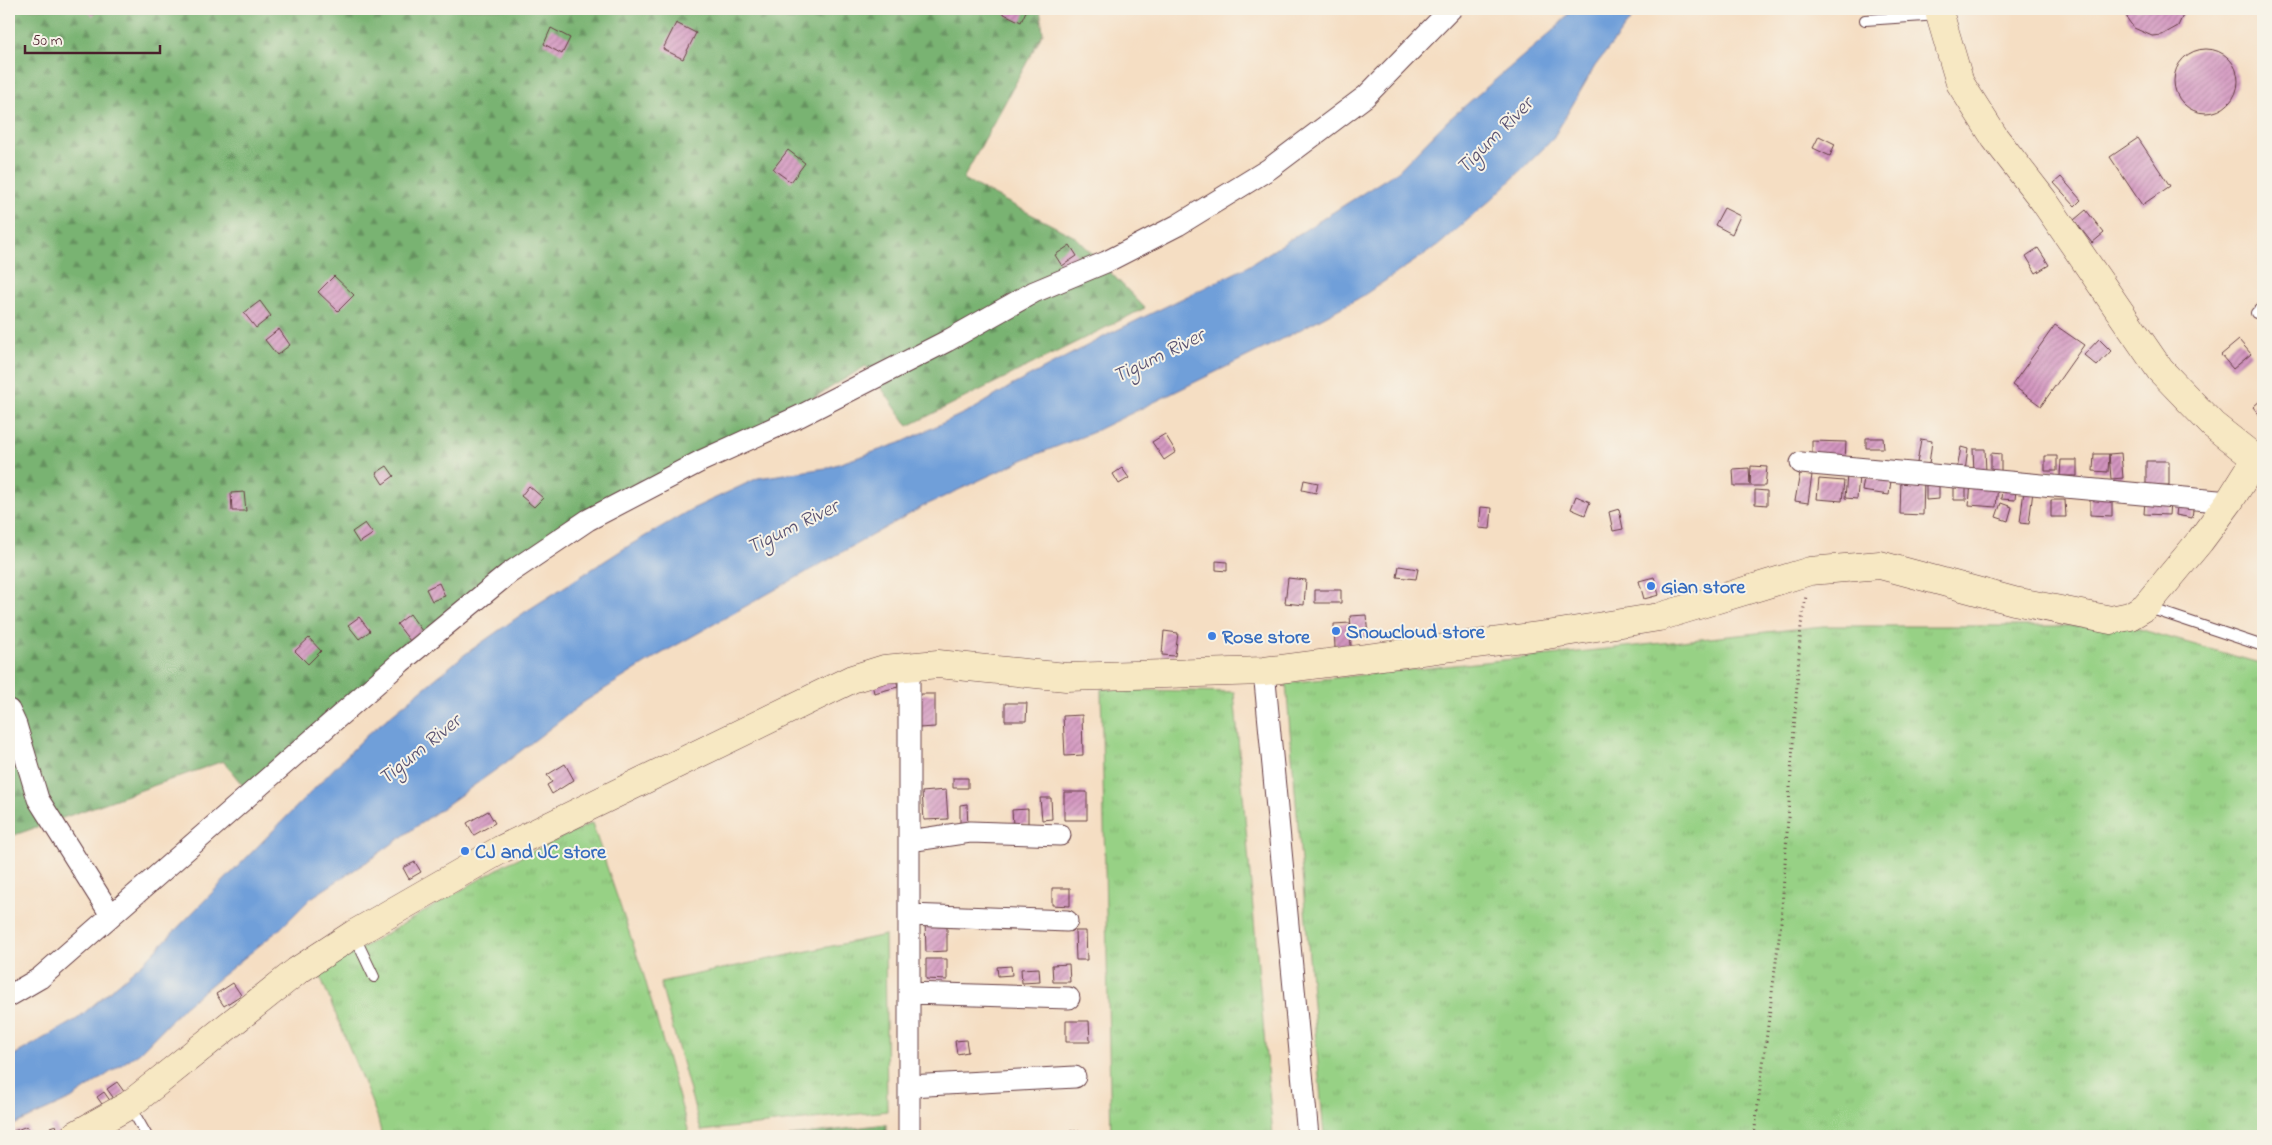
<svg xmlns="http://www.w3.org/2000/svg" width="2272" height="1145" font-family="'Indie Flower',sans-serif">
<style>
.grass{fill:url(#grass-tufts);stroke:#707858}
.forest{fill:url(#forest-firs);stroke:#62694e}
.water{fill:#6f9fd9;stroke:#5c5f82}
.building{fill:url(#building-hatch)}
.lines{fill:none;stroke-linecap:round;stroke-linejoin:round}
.lane-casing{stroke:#643c42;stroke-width:12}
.street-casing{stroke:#643c42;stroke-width:23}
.secondary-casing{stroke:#643c42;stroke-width:29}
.path{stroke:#643c42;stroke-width:3;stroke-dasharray:1 4;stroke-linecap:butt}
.lane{stroke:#fff;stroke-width:10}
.street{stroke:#fff;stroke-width:21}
.secondary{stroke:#f7e8c3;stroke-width:28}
.shop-dot{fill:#3f7fe0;stroke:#f7f3e8;stroke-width:2}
.labels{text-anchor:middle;stroke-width:4;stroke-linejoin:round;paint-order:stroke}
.shop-label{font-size:20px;font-weight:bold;fill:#366cbe;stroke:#f7f3e8;text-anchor:start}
.water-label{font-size:21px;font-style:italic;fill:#595271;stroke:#f7f3e8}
</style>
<defs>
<pattern id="grass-tufts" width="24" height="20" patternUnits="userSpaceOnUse" patternTransform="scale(1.25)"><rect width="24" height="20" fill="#97d185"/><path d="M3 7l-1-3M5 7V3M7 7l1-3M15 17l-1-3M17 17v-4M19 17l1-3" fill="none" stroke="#84b373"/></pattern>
<pattern id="forest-firs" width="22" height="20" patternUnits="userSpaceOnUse" patternTransform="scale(1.25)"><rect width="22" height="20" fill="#79b372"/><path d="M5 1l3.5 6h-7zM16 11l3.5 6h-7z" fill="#65915e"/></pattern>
<pattern id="building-hatch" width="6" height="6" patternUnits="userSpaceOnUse" patternTransform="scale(1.25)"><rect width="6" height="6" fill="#d395c0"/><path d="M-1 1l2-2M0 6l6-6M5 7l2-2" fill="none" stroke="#ad799c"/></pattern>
</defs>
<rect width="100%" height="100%" fill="#f7f3e8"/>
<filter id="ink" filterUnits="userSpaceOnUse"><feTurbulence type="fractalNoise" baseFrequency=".02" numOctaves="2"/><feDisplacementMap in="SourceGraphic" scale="10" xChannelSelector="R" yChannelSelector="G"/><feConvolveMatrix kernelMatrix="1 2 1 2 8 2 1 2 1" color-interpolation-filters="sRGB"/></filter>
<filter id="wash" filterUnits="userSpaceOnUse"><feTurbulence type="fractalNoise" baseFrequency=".0096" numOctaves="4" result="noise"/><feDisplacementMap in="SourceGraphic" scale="20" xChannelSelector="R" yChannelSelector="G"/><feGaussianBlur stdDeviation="1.12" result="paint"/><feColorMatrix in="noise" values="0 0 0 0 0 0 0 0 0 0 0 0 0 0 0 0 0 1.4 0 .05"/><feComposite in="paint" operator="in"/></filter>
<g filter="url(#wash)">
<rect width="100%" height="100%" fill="#f5dec3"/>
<path class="grass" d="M1823,626h305l135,38v472h-939l-38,-453z
M1101,689l133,3 39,444h-162z
M592,823l52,153 46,160h-308l-5,-20 -58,-143 187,-109z
M885,935l2,176 -186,20 -41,-149z"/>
<path class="forest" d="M9,9h1031l3,24 -80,146 114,59 68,70 -237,118 -42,-60 -69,42 -212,104 -341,275 -21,-26 -214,76z
M886,1124v12h-97z"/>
<path class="water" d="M1572,9h67l-44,57 -43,74 -59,58 -53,46 -79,53 -86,46 -186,91 -64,25 -101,47 -265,149 -75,47 -80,62 -136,97 -57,37 -30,30 -96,78 -45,46 -69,47 -62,28v-69l68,-39 71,-61 219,-223 97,-80 61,-43 100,-64 65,-38 68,-32 68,-10 74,-25 77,-36 34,-21 100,-53 134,-65 153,-97 48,-49 111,-95z"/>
<g id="blocks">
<path class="building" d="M84,9h14l-5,7z
M999,9h28l-6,13 -23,-11z
M2124,9h62l-8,17 -16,9 -10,1 -18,-8 -6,-8z
M676,23l20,10 -13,26 -20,-10z
M551,28l19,10 -8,16 -18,-10z
M2174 81a32 32 0 1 1 64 0a32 32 0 1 1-64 0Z
M1819,136l16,8 -5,12 -17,-8z
M2138,138l32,48 -28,19 -32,-48z
M788,150l17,13 -14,19 -18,-13z
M2061,177l20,23 -6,6 -21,-23z
M1724,208l16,8 -8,18 -17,-9z
M2086,210l18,23 -12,10 -18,-23z
M1070,245l7,11 -15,10 -7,-11z
M2038,248l11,17 -13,8 -10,-17z
M334,276l20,19 -16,16 -20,-19z
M260,301l11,15 -15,12 -12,-15z
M2055,325l29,20 -43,61 -29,-21z
M279,329l11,16 -13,10 -12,-15z
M2099,339l12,12 -14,15 -13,-11z
M2239,340l12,14 -18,15 -12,-14z
M2263,398v18l-2,1 -8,-10z
M1165,434l11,18 -12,8 -12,-18z
M1866,438h17l1,10h-18z
M1921,439l11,2 -3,23 -12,-1z
M1812,441l34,1 -1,18 -33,-1z
M1961,447l7,2 -3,22 -8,-1z
M1973,449h12l1,23 -12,1z
M1991,453l10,1v17l-10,-1z
M2121,453l2,25 -12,1 -2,-25z
M2094,454h15l-1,18 -15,-1z
M2045,456h12v15h-12z
M2061,460h16v16h-17z
M2146,461h23v24h-23z
M387,466l7,10 -11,8 -7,-11z
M1751,466l16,1 -2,19h-31l-1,-17 16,-1 1,17z
M1122,468l7,10 -10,6 -6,-10z
M1800,473l12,2 -4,28 -13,-2z
M1847,475l12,1 -2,23 -12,-1z
M1864,478l27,3 -2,14 -27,-4z
M1819,479l25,2 -2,20 -25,-2z
M1901,479h23l-1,36 -23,-1z
M1304,480l14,3 -2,10 -14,-3z
M1926,483h13v16l-13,1z
M1954,483h12v17h-12z
M1971,483l27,2 -2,22 -27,-2z
M529,486l14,12 -9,9 -13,-11z
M2002,488l14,2 -1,10 -14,-1z
M1755,490l12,1v14l-12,-1z
M2024,490l9,1 -4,33 -9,-1z
M244,492l2,19h-14l-1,-18z
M2090,495h22v21l-22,-1z
M1576,496l14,6 -5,13 -14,-6z
M2178,499l16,3 -2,16 -16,-3z
M2051,500h14l1,17h-15z
M2145,501l25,1 -1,13 -25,-1z
M2001,503l11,4 -4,14 -12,-4z
M1481,507l11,1 -2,21 -11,-1z
M1619,509l4,20 -10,2 -4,-19z
M365,523l8,11 -14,9 -7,-11z
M1216,561l11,1v9l-11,-1z
M1399,566l19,3 -2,10 -19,-2z
M1654,577l5,18 -15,4 -5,-18z
M1288,578l18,2 -2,25 -19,-2z
M439,583l6,13 -13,5 -6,-12z
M1315,590h26v13h-26z
M410,614l12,17 -12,10 -13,-17z
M1366,615l2,21 -16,2 -2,-22z
M359,617l11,14 -11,8 -11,-14z
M1350,623l1,24 -16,1 -1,-24z
M1164,631l14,2 -3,23 -13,-1z
M309,638l12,13 -13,13 -13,-13z
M896,678l2,9 -24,6 -2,-9z
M919,694h16v33l-16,1z
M1005,703h22l-1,18h-21z
M1082,715l1,40 -18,1 -2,-40z
M565,764l9,16 -22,14 -5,-9 5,-3 -5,-7z
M953,778h15v10h-15z
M946,790l2,29 -24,1 -2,-28z
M1064,792h23v28h-23z
M1040,798h11l1,21 -10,1z
M967,804l1,24h-8v-23z
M1028,809v15l-15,1 -1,-15z
M488,811l7,12 -21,12 -7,-12z
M415,862l6,10 -12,7 -6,-11z
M1052,888h18v18l-18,-1z
M925,921h22v30l-21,1z
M1075,931h11l1,29h-11z
M926,959h21v21l-21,-1z
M1069,964l1,18h-17l-1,-17z
M1011,966l1,9 -14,1 -1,-9z
M1039,968l1,14 -18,1 -1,-14z
M233,983l8,12 -17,11 -8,-12z
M1066,1021h23l1,21h-24z
M966,1040l2,12 -11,2 -2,-13z
M117,1082l8,11 -10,7 -8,-11z
M104,1092l7,10 -7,5 -7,-10z
M56,1125l3,10 -6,1 -3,-9z
M27,1126l5,10h-15l-3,-5z
M1069,1131h16v5h-16z"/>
</g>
</g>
<g filter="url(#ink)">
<use href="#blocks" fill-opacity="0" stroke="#643c42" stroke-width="1"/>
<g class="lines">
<g class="lane-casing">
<path id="lane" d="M1865,20l74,-5
M2256,313l7,-7
M2146,607l117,39
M354,935l20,42
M130,1106l17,30"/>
</g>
<g class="street-casing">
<path id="street" d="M1801,463l428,39
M1264,671l44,465
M9,710l7,15 22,74 73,116
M909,841l61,-9 90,3
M909,915l158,6
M909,993l160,5
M9,996l31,-18 361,-316 107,-88 80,-54 113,-59 99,-45 147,-75 87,-49 72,-30 72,-37 91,-56 97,-73 85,-87
M909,1086l166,-9
M909,1136v-470"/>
</g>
<g class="secondary-casing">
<path id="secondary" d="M74,1136l55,-31 168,-134 57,-37 148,-85 350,-170 32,-10 54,-5 128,13 198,-6 283,-36 112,-18 151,-46 70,-6 134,36 97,19 19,-4 15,-9 55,-66 29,-39 27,-43 -43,-34 -53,-55 -116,-169 -49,-63 -35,-55 -20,-68 1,-6"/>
</g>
<path class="path" d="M1754,1136l27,-214 20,-297 5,-29"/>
<use href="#lane" class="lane"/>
<use href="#street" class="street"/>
<use href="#secondary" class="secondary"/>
</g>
</g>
<g class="shop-dot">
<circle cx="1651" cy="586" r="5"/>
<circle cx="1336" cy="631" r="5"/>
<circle cx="1212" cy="636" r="5"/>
<circle cx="465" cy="851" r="5"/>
</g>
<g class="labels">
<g class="shop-label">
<text x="1661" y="593">Gian store</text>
<text x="1346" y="638">Snowcloud store</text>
<text x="1222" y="643">Rose store</text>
<text x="475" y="858">CJ and JC store</text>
</g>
<g class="water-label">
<text transform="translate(1494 135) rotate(-45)" y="7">Tigum River</text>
<text transform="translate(1158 355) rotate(-26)" y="7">Tigum River</text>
<text transform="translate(792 526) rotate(-26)" y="7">Tigum River</text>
<text transform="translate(419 749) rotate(-39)" y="7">Tigum River</text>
</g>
</g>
<rect width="2272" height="1145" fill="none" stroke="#f7f3e8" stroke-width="30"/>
<path d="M25 45v8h135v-8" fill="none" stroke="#4a1f2b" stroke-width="2.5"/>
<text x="32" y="45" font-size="15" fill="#4a1f2b" stroke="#f7f3e8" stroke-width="4" paint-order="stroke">50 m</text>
</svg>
